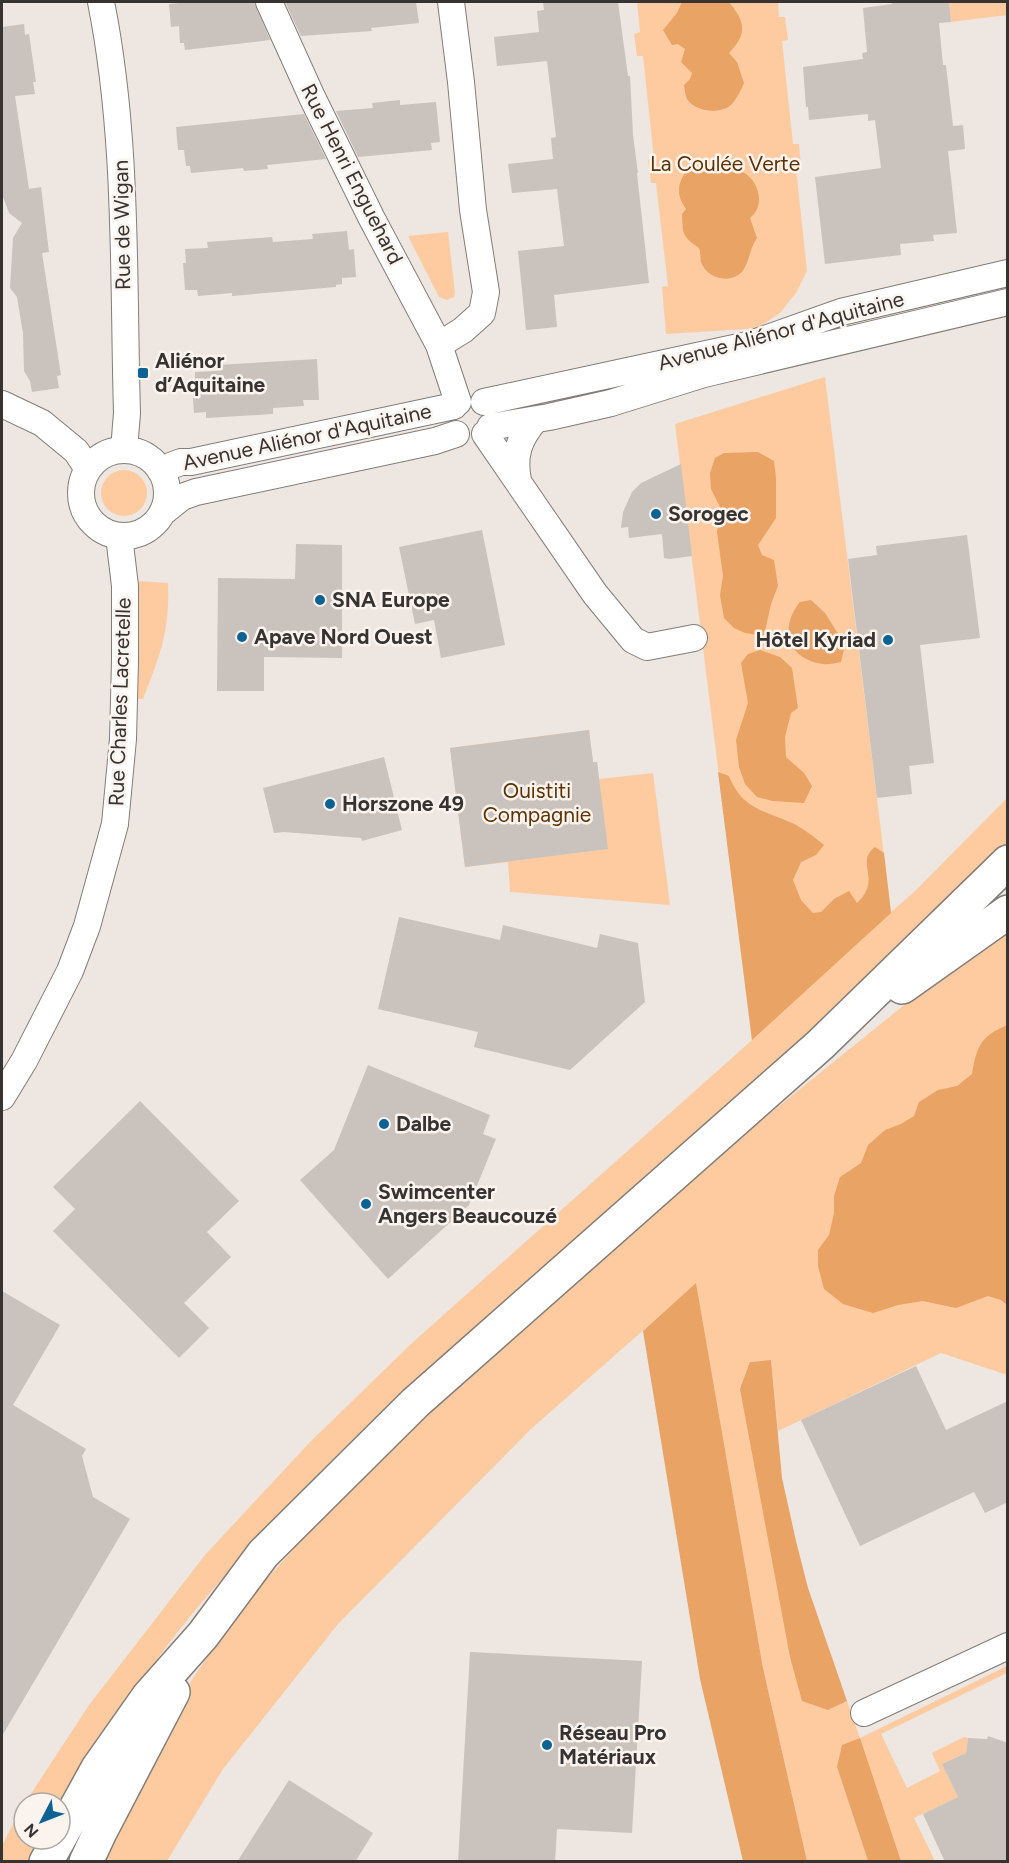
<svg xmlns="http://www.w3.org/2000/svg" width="1009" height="1863" font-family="Figtree,sans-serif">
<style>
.green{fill:#fecba0}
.forest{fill:#e8a365}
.building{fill:#c9c2bd}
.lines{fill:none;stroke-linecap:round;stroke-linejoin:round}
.street-casing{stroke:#837d78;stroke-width:28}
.secondary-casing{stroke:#837d78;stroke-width:36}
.street{stroke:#fff;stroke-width:26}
.secondary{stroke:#fff;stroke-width:33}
.poi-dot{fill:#0c6293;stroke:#fbf4ee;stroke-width:2}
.labels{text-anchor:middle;stroke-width:5;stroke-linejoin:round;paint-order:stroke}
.park-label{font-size:21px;fill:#5d3200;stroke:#fbf4ee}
.street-label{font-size:21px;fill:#363331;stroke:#fbf4ee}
.poi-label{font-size:21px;font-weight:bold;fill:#363331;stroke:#fbf4ee;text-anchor:start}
</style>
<rect width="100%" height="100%" fill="#ede6e1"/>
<path class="green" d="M637,2h141l1,15h6l3,23 -6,1 11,103h6l2,23 -5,1 11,103 -11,22 -16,20 -21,14 -12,2 -81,5 -4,-47 6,-1 -12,-103h-5l-3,-23 6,-1 -11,-103h-6l-3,-22 6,-2z
M949,2h58v13l-56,7z
M448,232l7,61 -1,4 -7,3 -8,-3 -31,-61z
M825,377l66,535 24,-21 92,-93v52c-145,136 -294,267 -443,399 -130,116 -261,231 -372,365 -49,60 -90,125 -132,189h-35l64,-98 116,-150 105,-113 102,-99 340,-303 -77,-616z
M101 493a23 23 0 1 1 46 0a23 23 0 1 1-46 0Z
M139,581l29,2c2,48 -8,72 -25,116h-7l-1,-32z
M589,730l4,32h4l2,17 54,-6 17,132 -160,-13 -2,-30 -43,5 -15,-119z
M1007,922v453l-66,-22 -163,78 -7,-71 -21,2 78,348 19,-9 13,37 147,-72v7l-126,61 26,54 33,-17 -8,-18 32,-16 4,1 -2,15 -24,11 16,33 -44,21 21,43h-34l-41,-122 -23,28 31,94h-61l-44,-193 -67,-384 -165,145 -193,195 -115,145 -56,92 -67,1 67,-142 28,-45 50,-72 62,-69 110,-109 147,-136 153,-133z
M24,1804v35h16l-12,22 -26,1v-17z"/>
<path class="forest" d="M682,2h47c16,20 19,31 0,51l8,9 7,21c-3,7 -7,15 -12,21 -11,11 -37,8 -45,-5 -2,-4 -2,-9 -3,-14l6,-6 2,-6 -11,-11 4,-13 -7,-5 -6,1 -9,-15 14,-17z
M713,165c10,0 19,1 28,6 18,8 25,35 9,47l7,20c-7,10 -7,20 -13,31 -10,16 -37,11 -43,-7 -1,-4 0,-9 -2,-14 -17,-12 -16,-13 -17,-34l4,-5c-10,-14 -9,-25 1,-39l17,2z
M758,452l16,9 2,17v40l-18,27 4,10 12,5 4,26 -7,18 -7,32 -19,-3 -11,-5 -10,-10 -4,-23 3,-19 -6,-44 4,-23 -10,-20 -1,-16 5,-15 9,-5z
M811,600l14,13 20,32 -4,17c-6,1 -13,3 -18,2 -36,-5 -44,-36 -23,-62z
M760,650l20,7 12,11 6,40 -7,5 -6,24 1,20 18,16 8,13 -8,17 -31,-2 -16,-4 -12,-13 -6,-17 -3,-27 12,-37 -7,-40 7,-9z
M718,772l11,4c13,33 34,34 63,47 11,5 22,14 32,22l-8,10 -15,7 -8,18 8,20 12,13 8,-1 13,-13 15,-8 8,12c26,-24 -3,-40 18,-56l9,6 7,60 -139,127z
M1007,1025v280l-6,-5 -13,-4 -32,12 -33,-7 -25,4 -25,8 -30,-9 -19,-15 -6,-23v-16l11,-15 5,-22v-17l6,-19 21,-14 7,-18 17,-15 16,-6 13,-8 5,-14 19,-12 19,-4 15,-12c5,-28 8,-37 35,-49z
M696,1283l67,385 44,193h-64l-43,-182 -57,-348z
M771,1360l11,118 14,63 12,47 39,113 -19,9 -26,-9 -12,-44 -50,-268 10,-27z
M860,1738l41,123h-33l-31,-94 5,-22z"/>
<path class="building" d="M189,2h65l16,38 -85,10 -1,-7h-4l-1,-17 -8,1 -2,-23z
M285,2h131l3,21 -48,5 1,3 -71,5z
M543,2h75l10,74h2l3,59 5,38h-1l12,110 -95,12 3,32 -31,3 -8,-79 46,-5 -7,-57 -45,4 -4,-29 45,-5 -2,-21 5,-1 -9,-76 -50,5 -3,-29 45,-5 -2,-21 7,-1z
M891,2h58l2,20 -12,1 4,42h3l7,61 10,-1 2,24 -17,2 9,82 -24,2 1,6 -34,3 1,11 -76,9 -10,-87 66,-9 -6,-48 -7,1v-7l-59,6 -1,-13h-2l-3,-40 60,-8 -1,-6 5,-1 -4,-44 29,-4z
M24,24l1,11 4,-1 7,48h-3l2,12 -20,2 14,93 12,-2 8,65 -7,1 19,122 -4,1 2,12 -27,4 -2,-11 -6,-10 -1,-38 -6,-36 -7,-9 3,-50 9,-15 -13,-10 -7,-19v-167z
M400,100v5l36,-3 4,40 -9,1 1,7 -74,7 -22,-46 37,-3 -1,-5z
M304,114l22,45 -59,6 1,4 -24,2 -1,-3 -52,5 -1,-7h-4l-2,-16h-6l-2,-23z
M347,231l2,19 5,-1 2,28 -14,1v6l-6,1v2l-104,9v-3l-34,3 -1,-6h-12l-2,-27h3l-1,-14 23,-1 -1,-6 65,-5 1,5 40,-3 -1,-5z
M317,359l2,41h-16l1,6 -31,2v6l-67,4v-6l-12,1 -2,-27h3v-14l22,-1v-6z
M681,464l11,92 -22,3 -6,-1 -2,-24 -33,4 -1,-11 -7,1 2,-16 9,-20 9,-9z
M482,530l23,115 -64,13 -7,-38 -19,4 -16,-77z
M967,535l13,103 -60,7 14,118 -25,3 3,28 -35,4 -29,-239 29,-4 -1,-9z
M296,544l46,1v113l-78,-1v34h-47l1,-113 77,1z
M589,730l4,32h4l11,87 -143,18 -15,-119z
M384,757l18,73 -40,11 -1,-3 -77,-6 -10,1 -11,-45z
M399,917l101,23 3,-15 94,23 3,-14 38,9 7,59 -75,68 -96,-23 4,-15 -100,-23z
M368,1065l122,50 -7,19 13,5 -27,66 -81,74 -88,-99 34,-30z
M140,1101l99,100 -32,31 24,25 -47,46 25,25 -30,30 -126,-127 22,-22 -22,-22z
M2,1291l58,34 -47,80 73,44 -4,7 11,41 37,22 -128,217z
M916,1366l30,64 62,-29v101l-23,11 -11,-21 -114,54 -59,-126z
M470,1652l172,9 -10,172 -75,-4 -2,33h-97z
M988,1736l20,7v119h-63l-22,-48 35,-17 -16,-33 24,-11 2,-15 19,1z
M289,1780l84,53 -18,29h-118z"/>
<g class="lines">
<g class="street-casing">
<path id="street" d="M101,2c27,135 22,274 26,411l-3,37
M269,2l43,95 59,120 68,128 19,57
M439,345l24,-15 19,-17 4,-21 -13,-82 -12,-128 -10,-80
M484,402l264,-57 93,-33 167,-39
M2,404l40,19 34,28 12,18
M490,427l59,-10 62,-14 93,-29 304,-72
M485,434l110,160 38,46 14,7 47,-9
M81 493a43 43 0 1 1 86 0a43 43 0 1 1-86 0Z
M160,470l21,-8h10l263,-56
M518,480c-5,-25 1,-41 17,-60
M162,513l20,-16 14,-5 239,-51 21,-7
M2,1097l22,-36 46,-90 17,-45 28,-102 8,-85 2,-79v-74l-6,-50
M864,1713l144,-67"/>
</g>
<g class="secondary-casing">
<path id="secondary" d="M902,987l106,-75
M60,1837l38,-69 50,-71 55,-62 60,-81 152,-151 405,-358 188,-183
M46,1862l13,-23
M86,1862l14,-30 73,-140"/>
</g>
<use href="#street" class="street"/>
<use href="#secondary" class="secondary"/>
</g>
<g class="poi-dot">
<rect x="137" y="367" width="12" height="12" rx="3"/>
<circle cx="656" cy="514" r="6"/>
<circle cx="320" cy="600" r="6"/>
<circle cx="242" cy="637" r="6"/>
<circle cx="888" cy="640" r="6"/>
<circle cx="330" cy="804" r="6"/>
<circle cx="384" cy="1124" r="6"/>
<circle cx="366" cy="1204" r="6"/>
<circle cx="547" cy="1745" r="6"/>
</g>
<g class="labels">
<g class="park-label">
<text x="725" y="171">La Coulée Verte</text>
<text x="537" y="798">Ouistiti<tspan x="537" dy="24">Compagnie</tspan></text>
</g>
<g class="street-label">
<text transform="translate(352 174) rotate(63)" y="7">Rue Henri Enguehard</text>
<text transform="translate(122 225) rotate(-91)" y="7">Rue de Wigan</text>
<text transform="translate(781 331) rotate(-15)" y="7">Avenue Aliénor d'Aquitaine</text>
<text transform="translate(307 437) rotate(-12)" y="7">Avenue Aliénor d'Aquitaine</text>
<text transform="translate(120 702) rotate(-88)" y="7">Rue Charles Lacretelle</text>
</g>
<g class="poi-label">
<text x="155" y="368">Aliénor<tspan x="155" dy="24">d’Aquitaine</tspan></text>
<text x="668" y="521">Sorogec</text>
<text x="332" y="607">SNA Europe</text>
<text x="254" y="644">Apave Nord Ouest</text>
<text x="876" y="647" text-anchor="end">Hôtel Kyriad</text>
<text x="342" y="811">Horszone 49</text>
<text x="396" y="1131">Dalbe</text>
<text x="378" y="1199">Swimcenter<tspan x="378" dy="24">Angers Beaucouzé</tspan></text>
<text x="559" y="1740">Réseau Pro<tspan x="559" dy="24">Matériaux</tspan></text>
</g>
</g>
<rect width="1009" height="1863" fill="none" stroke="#363331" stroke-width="6"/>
<g transform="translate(42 1821) rotate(228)"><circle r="28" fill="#fbf4ee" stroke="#aca7a2" stroke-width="1.5"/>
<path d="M0-4.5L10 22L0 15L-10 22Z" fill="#0c6293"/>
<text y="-9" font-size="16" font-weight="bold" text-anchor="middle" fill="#363331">N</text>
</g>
</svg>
